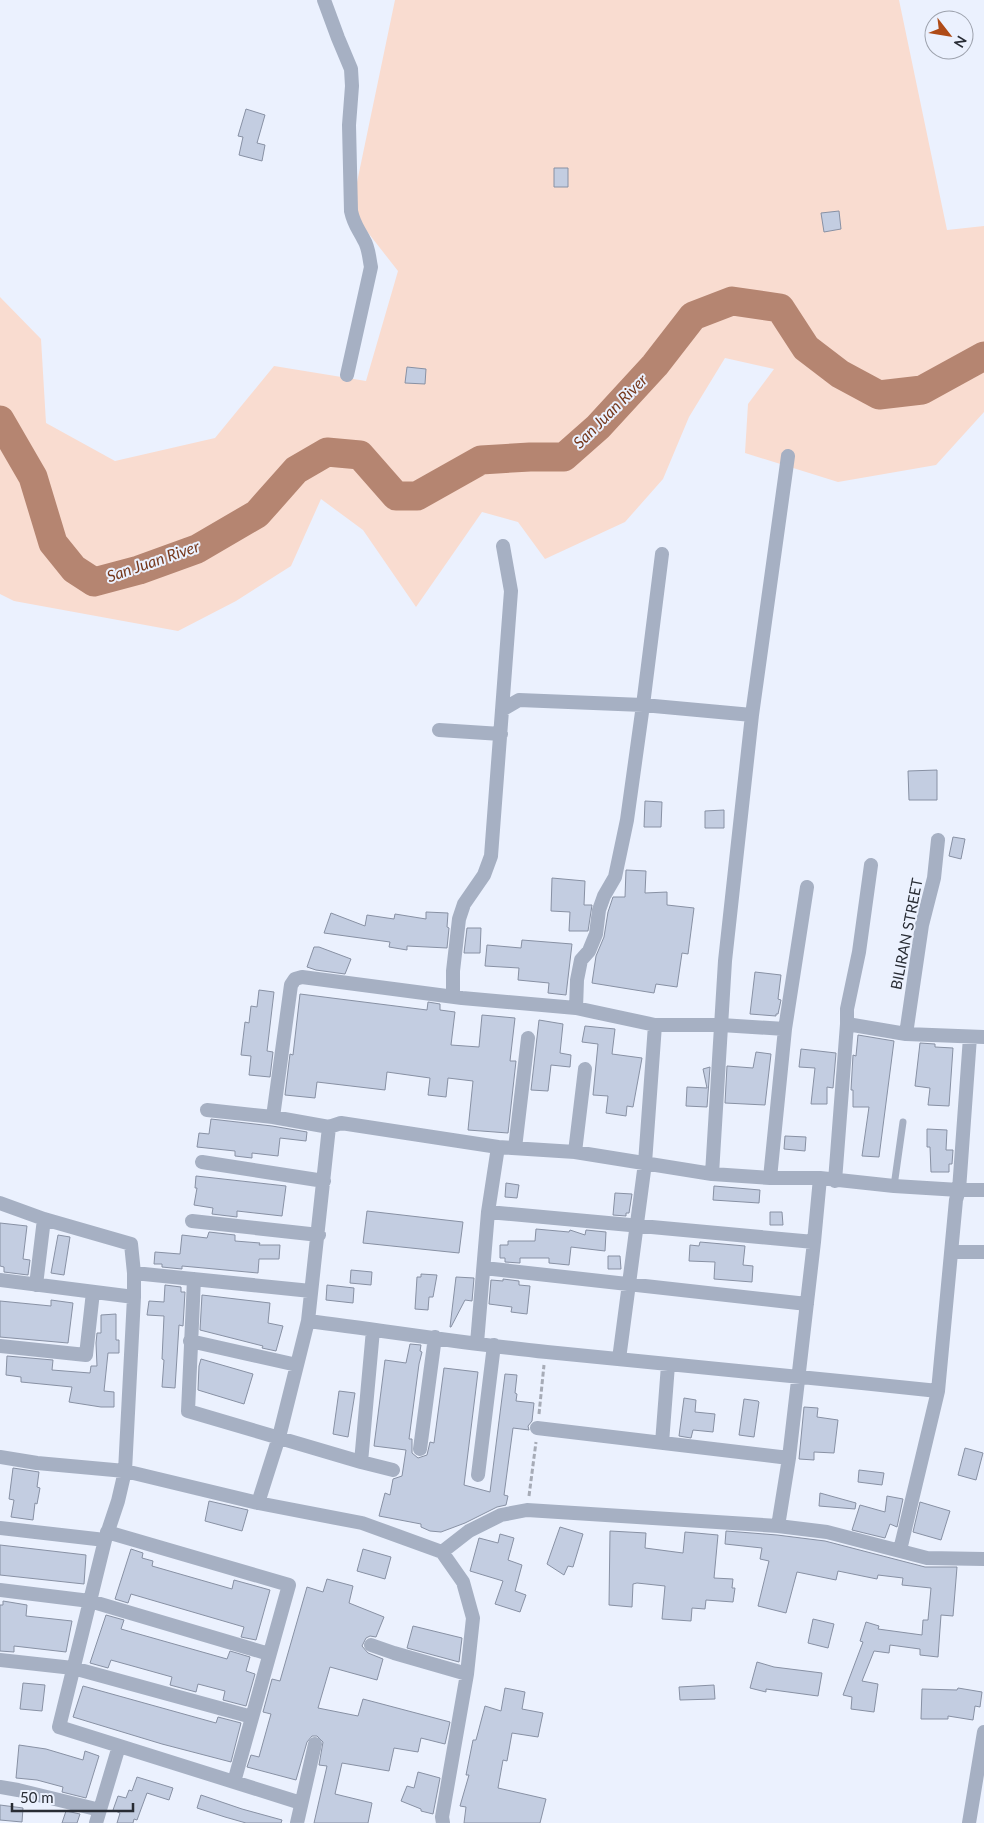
<svg xmlns="http://www.w3.org/2000/svg" width="984" height="1823" font-family="Lato,sans-serif">
<style>
.green{fill:#f9dcd0}
.lines{fill:none;stroke-linecap:round;stroke-linejoin:round}
.river{stroke:#b58571;stroke-width:29}
.building{fill:#c3cde1;stroke:#8891a4}
.path{stroke:#a6abb6;stroke-width:3;stroke-dasharray:5 2.5;stroke-linecap:butt}
.lane{stroke:#a6b0c3;stroke-width:7}
.street{stroke:#a6b0c3;stroke-width:14}
.labels{text-anchor:middle;stroke-width:4;stroke-linejoin:round;paint-order:stroke}
.street-label{font-size:15px;fill:#282c34;stroke:#ebf1fe}
.water-label{font-size:16px;font-style:italic;fill:#76381c;stroke:#ebf1fe}
</style>
<rect width="100%" height="100%" fill="#ebf1fe"/>
<path class="green" d="M395,0h504l48,230 37,-4v186l-48,53 -98,17 -93,-29 3,-49 26,-35 -49,-11 -36,59 -26,62 -38,43 -80,37 -27,-37 -36,-10 -66,95 -53,-77 -42,-31 -30,67 -55,35 -58,30 -164,-30 -14,-7v-297l41,42 5,84 69,38 100,-23 59,-72 92,15 32,-110 -47,-60z"/>
<g class="lines">
<path class="river" d="M0,420l33,57 20,66 21,26 20,13 45,-12 58,-21 60,-35 39,-44 31,-18 33,3 36,41h21l64,-36 49,-3h34l34,-30 57,-62 38,-49 39,-15 48,7 26,40 34,26 39,21 43,-5 62,-34"/>
</g>
<path class="building" d="M246,109l19,6 -8,28 8,2 -3,16 -23,-6 4,-18 -5,-1z
M554,168h14v19h-14z
M839,211l2,18 -17,3 -3,-19z
M407,367l19,2 -1,15 -20,-1z
M937,770v30h-28l-1,-29z
M645,801l17,1 -1,25h-17z
M724,810v18h-19v-17z
M953,837l12,2 -4,20 -12,-3z
M626,870l20,1 -1,22 22,-1v13l27,3 -6,46 -6,-1 -5,34 -21,-3 -2,9 -62,-10 4,-27 8,-19 4,-25 5,-15h12z
M552,878l33,3 -1,24h8l-4,26h-19l1,-19 -19,-1z
M426,912l22,1 -1,14 2,1 -2,20 -40,-2v4l-18,-3 1,-5 -66,-9 7,-20 34,13 2,-11 27,4 1,-5 31,5z
M467,928h14l-1,25h-16z
M522,940l50,4 -6,51 -18,-2 1,-10 -31,-3 1,-12 -34,-2 2,-21 34,3z
M314,947h5l32,12 -6,15 -29,-4 -9,-3z
M755,972l26,3 -3,24 3,1 -3,14h-2v2l-26,-2z
M259,990l15,2 -7,59 6,1 -3,25 -21,-2 2,-19 -10,-1 4,-33 4,1 2,-17 6,1z
M300,994l127,16 1,-8 12,2v6l15,2 -4,33 28,2 3,-32 33,3 -5,43h6l-8,72 -40,-3 5,-49 -25,-3 -2,19 -18,-2 2,-17 -43,-6 -2,18 -68,-8 -2,16 -30,-3 5,-41 3,1z
M539,1020l24,4 -3,29 11,2 -1,12 -19,-2 -3,26 -17,-1z
M585,1026l30,3 -3,25 30,4 -9,49 -6,-1 -1,10 -20,-3 2,-17 -15,-1 5,-51 -16,-2z
M858,1035l36,6 -15,116 -17,-1 7,-49h-16v-17h-2l2,-35 3,1z
M920,1043l15,1v3l18,1 -4,58 -21,-1 2,-17 -15,-2z
M801,1049l35,4 -3,35 -6,-1v17h-16l4,-36 -16,-1z
M756,1052l15,2 -6,51 -40,-2 2,-37 26,2z
M710,1067l-3,40 -21,-1 1,-19 20,1 -4,-19z
M211,1119l61,7 35,6 -1,9 -26,-3 -2,18 -26,-3v5l-17,-2v-5l-38,-4 2,-14 10,1z
M927,1129l20,1 -1,20h7l-1,14h-3v8h-18l-1,-25h-3z
M785,1136l21,1 -1,14 -21,-2z
M196,1176l90,10 -4,30 -45,-5v6l-25,-3 1,-6 -19,-3 3,-17h-2z
M506,1183l13,2 -2,13 -12,-1z
M714,1186l46,4 -1,13 -46,-3z
M615,1193l17,1 -3,19h-3v3l-13,-1z
M367,1211l96,11 -4,31 -96,-10z
M770,1212h12l1,13h-13z
M0,1223l27,3 -4,33 7,1 -2,15 -24,-3v-5l-4,-1z
M536,1229l33,3 1,-2 15,5 1,-5 20,2 -1,19 -34,-4 -2,18 -20,-2v-5h-29v5l-15,-1v-4h-5v-13h8v-4h27z
M209,1232l26,3v6l25,2 -1,2h21l-1,14h-20l-1,14 -76,-7v3l-20,-2v-3h-8l1,-12 25,2 2,-19 25,3z
M58,1235l12,2 -6,38 -13,-2z
M700,1242l45,4 -2,19 10,1 -1,16 -38,-3 1,-17 -26,-1 1,-16 9,1z
M608,1256h12l1,13h-13z
M351,1270l21,2 -1,13 -21,-2z
M421,1274l16,1 -4,22h-4l-1,13 -13,-1 2,-32h4z
M456,1277l18,1 -2,23 -7,-1 -14,27h-1z
M503,1279l16,2v4l11,1 -3,28 -16,-2 1,-5 -23,-3 2,-24 12,1z
M165,1285l16,2v5h4l-2,34 -4,-1 -4,63 -13,-1 2,-27 -2,-1 2,-43 -17,-1 2,-14 15,1z
M327,1285l27,3 -1,15 -27,-3z
M202,1295l68,8 -2,20 15,3 -7,25 -14,-3 1,-2 -63,-16z
M51,1300l22,3 -5,40 -68,-6v-36l51,5z
M116,1314v26h3v13h-11l-4,38 10,1v15h-13l-32,-5 3,-15 -51,-5v-5l-15,-2 1,-19 46,4 -1,10 38,3 1,-7h6l-1,-23 1,-10h4v-18z
M410,1344l11,1 -1,6 2,1 -3,12 -10,75h3v14l6,5 9,-3 3,-13 4,1 10,-75 34,4 -14,113 26,7 15,-118 12,1 -2,18 2,1 -1,7 18,2 -2,18 -4,5 1,4 -16,-2 -9,67 4,1 -2,9 -9,2 -32,16 -24,9 -11,-1 -9,-4v-3l-42,-8 6,-23 5,2 3,-16 9,-3 4,-26 -32,-4 11,-86 21,3z
M201,1359l52,15 -9,30 -46,-14 1,-24z
M339,1391l16,2 -7,44 -15,-3z
M684,1398l12,2 -1,12 20,2 -2,18 -20,-2 -2,8 -12,-2z
M744,1399l14,2 1,1 -5,35 -15,-2z
M804,1407l14,1 -1,9 21,3 -4,33 -20,-1v8l-15,-1z
M965,1448l18,5 -7,27 -18,-5z
M13,1468l26,4 -2,15 3,1 -3,16 -2,-1 -2,17 -22,-3 3,-17 -5,-1z
M859,1470l25,3 -2,12 -24,-3z
M820,1493l36,10 -1,6 -36,-3z
M887,1496l16,3 -6,28 -7,-3 -5,14 -33,-8 8,-25 25,7z
M209,1501l39,9 -6,21 -37,-10z
M920,1502l30,9 -9,29 -28,-8z
M560,1527l23,7 -10,33 -5,-1 -4,9 -17,-11z
M610,1531l36,2 -1,15 38,5 2,-21 33,3 -4,43 19,1 -1,9h3l-2,14 -27,-2 -1,9 -13,-1 -1,13 -29,-2 3,-33 -28,-3 -4,1 -1,23 -23,-2z
M726,1531l51,4 48,6 100,26h32l-4,49 -12,-1 -3,42 -18,-2v-6l-30,-4 -1,8 -15,-2 -12,30 16,3 -4,28 -23,-3 1,-12 -9,-2 20,-53 -3,-1 6,-19 13,4 -1,3 44,6 1,-15h5l3,-32 -29,-3 1,-7 -25,-3 -1,4 -39,-8 -2,9 -39,-8 -11,41 -28,-7 11,-45 -9,-2 2,-11 -37,-4z
M500,1534l14,4 -6,22 14,5 -7,26 11,4 -6,17 -25,-8 8,-23 -33,-10 9,-33 19,5z
M0,1545l86,10 -2,29 -84,-9z
M131,1549l12,4 -1,5 11,3 -1,5 80,23 2,-9 36,10 -14,50 -15,-3 3,-10 -113,-33 -3,9 -13,-4z
M363,1549l28,8 -6,22 -28,-8z
M327,1579l26,7 -4,17 35,14 -8,20 -6,-1 -4,2 -4,8 6,7 15,6 -6,21 -47,-13 -12,41 40,8 5,-17 87,23 -5,22 -24,-6 -3,14 -24,-4 -5,23 -47,-8 -7,31 37,9 -4,20h-54l13,-57 -8,-1 4,-23 -6,-6h-5l-5,6 -11,38 -49,-13 4,-12 8,2 12,-43 -8,-2 9,-33 8,2 27,-94 16,5z
M3,1601l24,4 -1,11 46,5 -6,31 -52,-6v6l-14,-1v-46h3z
M106,1615l18,5 -3,9 106,30 3,-8 20,6 -4,14 9,3 -9,32 -23,-6 2,-9 -27,-7 -2,8 -26,-7 2,-8 -61,-17 -3,8 -18,-5z
M813,1619l21,5 -6,24 -20,-5z
M413,1626l49,12 -3,24 -52,-14z
M757,1662l17,5 48,6 -4,23 -52,-7v3l-16,-4z
M23,1683l22,2 -3,26 -22,-2z
M714,1685l1,14 -35,1 -1,-13z
M83,1686l133,37 2,-6 23,6 -10,39 -69,-18 -89,-27z
M505,1688l20,4 -3,17 21,4 -5,24 -26,-4 -5,28 -4,-1 -5,28 48,11 -6,24h-76l2,-16 -6,-1 9,-31h-3l7,-35h3l9,-34 16,5z
M958,1688l24,4 -2,15 -5,-1 -2,14 -25,-4v3h-27l1,-30 35,1z
M19,1745l27,4 37,11 2,-9 14,5 -13,42 -24,-6 1,-5 -26,-7 -21,-2z
M418,1772l22,6 -7,36 -12,-3v-2l-20,-8 6,-15 7,2z
M137,1777l36,11 -4,12 -22,-7 -10,27 -3,-1 -1,4h-16l3,-10 -7,-3 5,-14 8,2 3,-8 3,1z
M201,1795l41,14 40,11 -1,3h-35l-21,-6 -28,-9z
M0,1805l23,3 -1,14 -22,-2z
M66,1811l14,3 -3,9h-15z"/>
<g class="lines">
<path class="path" d="M539,1414l5,-49
M529,1496l7,-54"/>
<path class="lane" d="M894,1186l9,-64"/>
<path class="street" d="M324,0l14,38 13,31 1,17 -3,39 2,86c3,14 7,17 13,29 5,8 5,18 7,27l-24,108
M502,710l17,-10 124,5 19,-151
M752,715l36,-259
M439,730l62,4
M453,996v-25l6,-52 5,-15 20,-29 7,-19 20,-265 -8,-45
M576,1008l1,-28 4,-20 8,-9 7,-17 3,-24 5,-14 11,-19 12,-57 16,-115 109,10 -27,246 -13,213
M847,1024v-15l12,-57 12,-87
M785,1029l22,-142
M906,1034l16,-109 12,-47 4,-38
M970,1037l-11,153h25
M207,1110l66,7 56,10
M273,1117l18,-132 4,-6 7,-2 160,21 114,10 79,17h66l64,4 -15,149
M515,1148l13,-110
M575,1152l10,-83
M202,1162l122,19
M835,1181l12,-157 59,10 78,3
M0,1203l44,16 87,25 3,29v24l-9,174 -7,30 -13,39 -46,187 242,76
M488,1212l326,30
M192,1221l127,14
M952,1252h32
M484,1268l323,36
M134,1273l177,18
M194,1279l-6,132 173,51 12,-132
M0,1280l134,17
M36,1285l8,-66
M308,1321c80,10 159,23 239,31 131,14 261,25 391,39
M190,1341l107,24
M477,1343l11,-131 10,-65
M0,1346l86,9 7,-63
M619,1359l26,-196 10,-138
M537,1428l252,30
M662,1443l6,-78
M420,1449l15,-112
M0,1457l37,6 88,8 133,32 104,20 80,29 21,30 10,36 -6,56 -25,143 1,6
M361,1462l32,8
M478,1475l16,-130
M258,1503l21,-66 29,-116 21,-194 12,-4 157,24 77,5 137,22 58,4h50l74,8 65,4 -3,10 -18,191 -38,159
M778,1526l11,-68 25,-216 6,-64
M0,1528l105,12
M107,1532l182,53 -55,197
M442,1552l27,-21 32,-16 26,-5 251,16 49,6 100,26 57,1
M0,1590l90,11 179,53
M371,1645l23,8 73,21
M0,1660l73,8 179,49
M0,1787l18,3 82,20
M96,1823l23,-77
M297,1823l18,-79
M969,1823l15,-91"/>
</g>
<g class="labels">
<g class="street-label">
<text transform="translate(907 934) rotate(-79)" y="5">BILIRAN STREET</text>
</g>
<g class="water-label">
<text transform="translate(610 411) rotate(-45)" y="6">San Juan River</text>
<text transform="translate(153 561) rotate(-19)" y="6">San Juan River</text>
</g>
</g>
<g transform="translate(949 35) rotate(121)"><circle r="24" fill="#ebf1fe" stroke="#9da2ad"/>
<path d="M0-4L9 19L0 12L-9 19Z" fill="#af4b17"/>
<text y="-8" font-size="14" font-weight="bold" text-anchor="middle" fill="#282c34">N</text>
</g>
<path d="M12 1803v8h121v-8" fill="none" stroke="#282c34" stroke-width="2.5"/>
<text x="20" y="1803" font-size="15" fill="#282c34" stroke="#ebf1fe" stroke-width="4" paint-order="stroke">50 m</text>
</svg>
